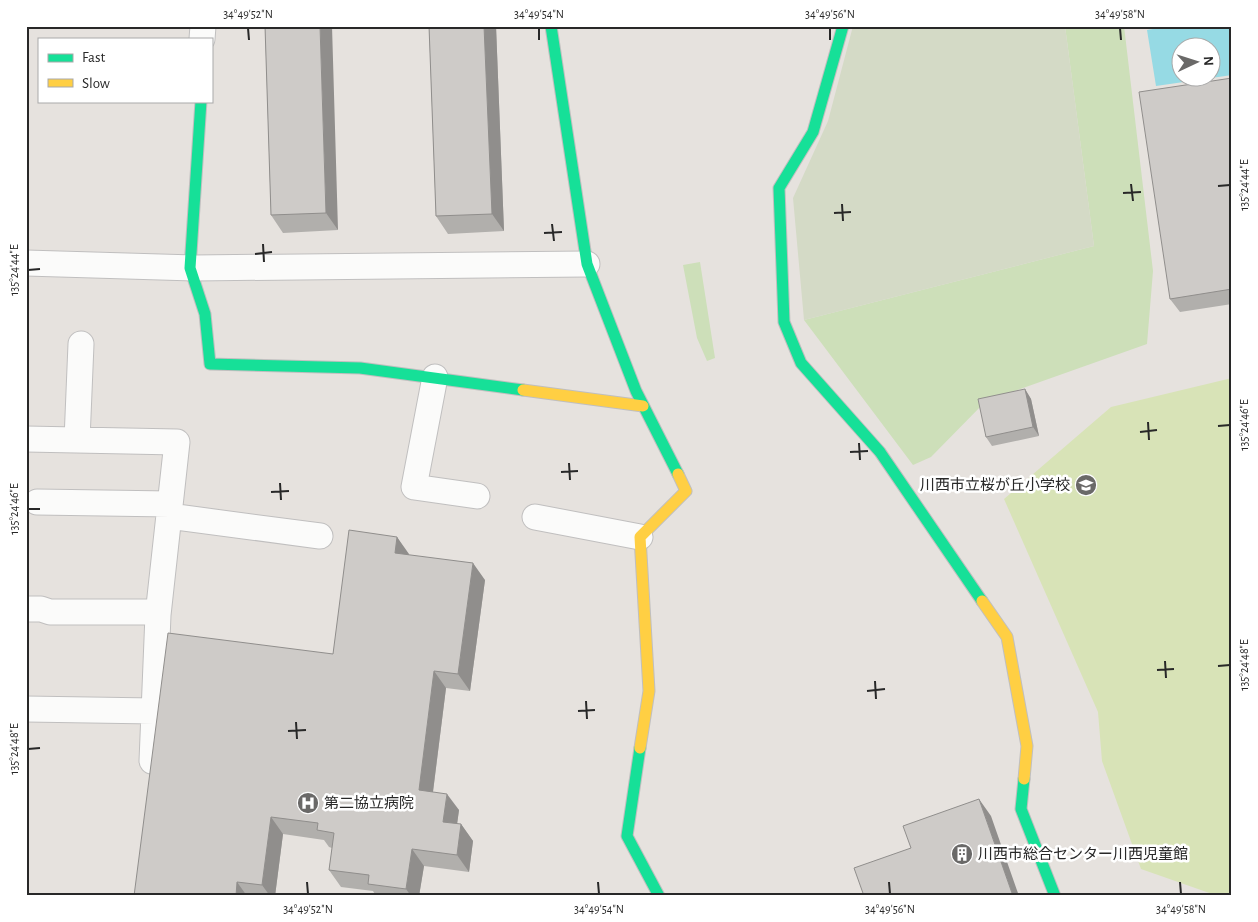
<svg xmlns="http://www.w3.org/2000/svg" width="1258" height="922" font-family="'Alegreya Sans','Noto Sans JP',sans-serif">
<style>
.green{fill:#cddfb9}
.cemetery{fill:#d4dac6}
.pitch{fill:#d8e3b7}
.water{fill:#96dae4;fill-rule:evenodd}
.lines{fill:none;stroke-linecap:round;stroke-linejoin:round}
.street-casing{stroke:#c0bfbf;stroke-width:27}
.fast-casing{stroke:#c0bfbf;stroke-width:13}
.slow-casing{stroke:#c0bfbf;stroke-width:13}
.street{stroke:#fbfbfa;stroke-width:25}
.fast{stroke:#16e098;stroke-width:11}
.slow{stroke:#ffcf43;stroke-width:11}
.wall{fill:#b1afac}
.shaded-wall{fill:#908e8c}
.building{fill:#cecbc8;stroke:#908e8c}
.ticks{fill:none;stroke:#282828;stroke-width:2}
.labels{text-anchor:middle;stroke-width:5;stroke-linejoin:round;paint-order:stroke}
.poi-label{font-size:15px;fill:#282828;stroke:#fff;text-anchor:start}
.neatline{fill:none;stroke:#282828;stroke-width:2}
.ticks-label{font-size:12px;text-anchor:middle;fill:#282828}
</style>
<rect width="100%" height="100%" fill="#e6e2de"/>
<path class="green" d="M1065,26h59l29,245 -6,73 -161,57 -55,56 -18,8 -109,-145 290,-74z
M700,262l15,96 -8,3 -10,-23 -14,-73z"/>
<path class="cemetery" d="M853,26h212l29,220 -290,74 -11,-122 35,-77z"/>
<path class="pitch" d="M1232,378v518h-14l-77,-27 -39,-108 -4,-49 -94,-213 107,-92z"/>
<path class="water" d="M1171,26h61v49l-76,11 -9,-56zM1180,48h30v30h-30z"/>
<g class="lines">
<g class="street-casing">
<path id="street" d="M202,39l1,-13
M26,263l168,5 393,-4
M435,377l-21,110 63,9
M26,439l151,3 -19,173 -6,146
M77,440l4,-96
M37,502l133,2
M169,516l151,20
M535,517l105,20
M26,609h15l9,3h108
M26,709l128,2"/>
</g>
<g class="fast-casing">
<path id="fast" d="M551,26l36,238 49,127 42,83
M843,26l-30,106 -34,56 5,134 17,41 79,89 102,149
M201,101l-11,167 15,46 5,50 150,4 163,22
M640,748l-13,88 32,60
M1024,779l-3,30 34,87"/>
</g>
<g class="slow-casing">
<path id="slow" d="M523,390l120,16
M982,601l25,36 20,109 -3,33
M640,748l9,-57 -9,-154 46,-46 -8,-17"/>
</g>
<use href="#street" class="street"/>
<use href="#fast" class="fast"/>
<use href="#slow" class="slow"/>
</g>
<path class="wall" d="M265,26l73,204 -55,3 -12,-18z
M429,26h67l8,205 -56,3 -12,-18z
M1232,78v226l-52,8 -10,-13z
M1025,389l6,10 8,37 -47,10 -6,-9z
M397,537l11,18 77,25 -15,111 -24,-3 -13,104 26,18 -2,14h4l12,17 -4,31 -45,-6 -5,30h-43l-3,-5 -32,-4 -12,-17 3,-22 -3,-1 -5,-7 -41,-6 -8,62h-141l199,-242z"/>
<path class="shaded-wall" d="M320,26h12l6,204 -12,-17z
M484,26h12l8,205 -12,-17z
M1025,389l6,10 8,37 -6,-9z
M397,537l12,17 -2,16 -12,-17z
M473,563l12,17 -15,111 -12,-17z
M434,671l12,17 -15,119 -12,-17z
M447,794l12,16 -4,29 -12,-17z
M979,799l12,17 28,80h-6z
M271,817l12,17 -8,62h-5l-8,-11z
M461,824l12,17 -4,31 -12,-17z
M412,849l12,17 -5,30h-8l-5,-7z
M237,882l10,14h-11z"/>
<path class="building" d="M265,26h55l6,187 -55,2z
M429,26h55l8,188 -56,2z
M1232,78v211l-62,10 -31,-207z
M1025,389l8,38 -47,10 -8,-38z
M349,530l48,7 -2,16 78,10 -15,111 -24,-3 -15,119 28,4 -4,28 18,2 -4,31 -45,-6 -6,40 -38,-5 1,-9 -40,-5 5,-37 -17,-3 1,-7 -47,-6 -9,68 -25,-3 -1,14h-102l34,-263 165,21z
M979,799l34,97h-149l-10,-28 57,-20 -8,-22z"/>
<path class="ticks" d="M248,28l1,12M539,28v12M830,28v12M1120,28l1,12M1131,184l2,17M1218,186l12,-1M1123,193l18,-1M842,204l1,17M834,213l17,-1M552,224l2,17M544,233l18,-1M263,244l1,18M255,254l17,-2M28,270l12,-1M1148,422l1,18M1218,426l12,-1M1140,432l17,-2M859,443l1,17M850,452l18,-1M569,463l1,17M561,472l17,-1M280,483l1,17M271,492l18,-1M28,509h12M1165,661l1,17M1218,666l12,-1M1157,670l17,-1M875,681l1,18M867,691l18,-2M586,701l1,18M578,711l17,-1M296,722l1,17M288,731l18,-1M28,749l12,-1M307,882l1,12M598,882l1,12M889,882l1,12M1180,882l1,12"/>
<defs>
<g id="school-disc" transform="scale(1.125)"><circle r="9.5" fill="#6a6968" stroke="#fff"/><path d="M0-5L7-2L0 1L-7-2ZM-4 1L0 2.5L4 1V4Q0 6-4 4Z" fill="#fff"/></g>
<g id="hospital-disc" transform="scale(1.125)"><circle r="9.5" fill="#6a6968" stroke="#fff"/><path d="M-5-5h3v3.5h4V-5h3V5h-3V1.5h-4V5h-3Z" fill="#fff"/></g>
<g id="building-disc" transform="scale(1.125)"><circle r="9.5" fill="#6a6968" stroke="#fff"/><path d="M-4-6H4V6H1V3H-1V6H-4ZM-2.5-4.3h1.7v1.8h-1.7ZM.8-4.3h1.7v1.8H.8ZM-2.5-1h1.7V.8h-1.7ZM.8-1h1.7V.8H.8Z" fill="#fff"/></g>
</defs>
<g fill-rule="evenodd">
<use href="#school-disc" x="1086" y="485"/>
<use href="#hospital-disc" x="308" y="803"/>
<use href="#building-disc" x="962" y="854"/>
</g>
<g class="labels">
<g class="poi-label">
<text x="1070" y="490" text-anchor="end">川西市立桜が丘小学校</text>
<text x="324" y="808">第二協立病院</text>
<text x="978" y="859">川西市総合センター川西児童館</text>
</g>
</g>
<rect width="1258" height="922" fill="none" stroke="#ffffff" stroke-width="55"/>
<rect x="38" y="38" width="175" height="65" fill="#ffffff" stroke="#a9a9a9"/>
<rect x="48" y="54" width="25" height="8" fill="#16e098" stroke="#a9a9a9"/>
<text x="82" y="62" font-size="15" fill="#282828">Fast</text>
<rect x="48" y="79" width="25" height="8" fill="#ffcf43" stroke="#a9a9a9"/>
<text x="82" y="88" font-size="15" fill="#282828">Slow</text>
<g transform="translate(1196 62) rotate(86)"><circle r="24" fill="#ffffff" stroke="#a9a9a9"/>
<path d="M0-4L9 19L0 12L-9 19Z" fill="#6a6968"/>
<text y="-8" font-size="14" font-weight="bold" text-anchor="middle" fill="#282828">N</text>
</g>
<rect x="28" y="28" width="1202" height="866" class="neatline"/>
<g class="ticks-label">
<text x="248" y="18">34°49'52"N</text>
<text x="539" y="18">34°49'54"N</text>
<text x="830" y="18">34°49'56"N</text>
<text x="1120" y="18">34°49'58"N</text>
<text transform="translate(1244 185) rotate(-90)" y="4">135°24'44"E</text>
<text transform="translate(14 270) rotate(-90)" y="4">135°24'44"E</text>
<text transform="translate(1244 425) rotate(-90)" y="4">135°24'46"E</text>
<text transform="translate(14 509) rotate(-90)" y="4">135°24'46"E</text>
<text transform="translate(1244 665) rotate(-90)" y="4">135°24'48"E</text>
<text transform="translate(14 749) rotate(-90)" y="4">135°24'48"E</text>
<text x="308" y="913">34°49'52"N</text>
<text x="599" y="913">34°49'54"N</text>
<text x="890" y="913">34°49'56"N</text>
<text x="1181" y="913">34°49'58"N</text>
</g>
</svg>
